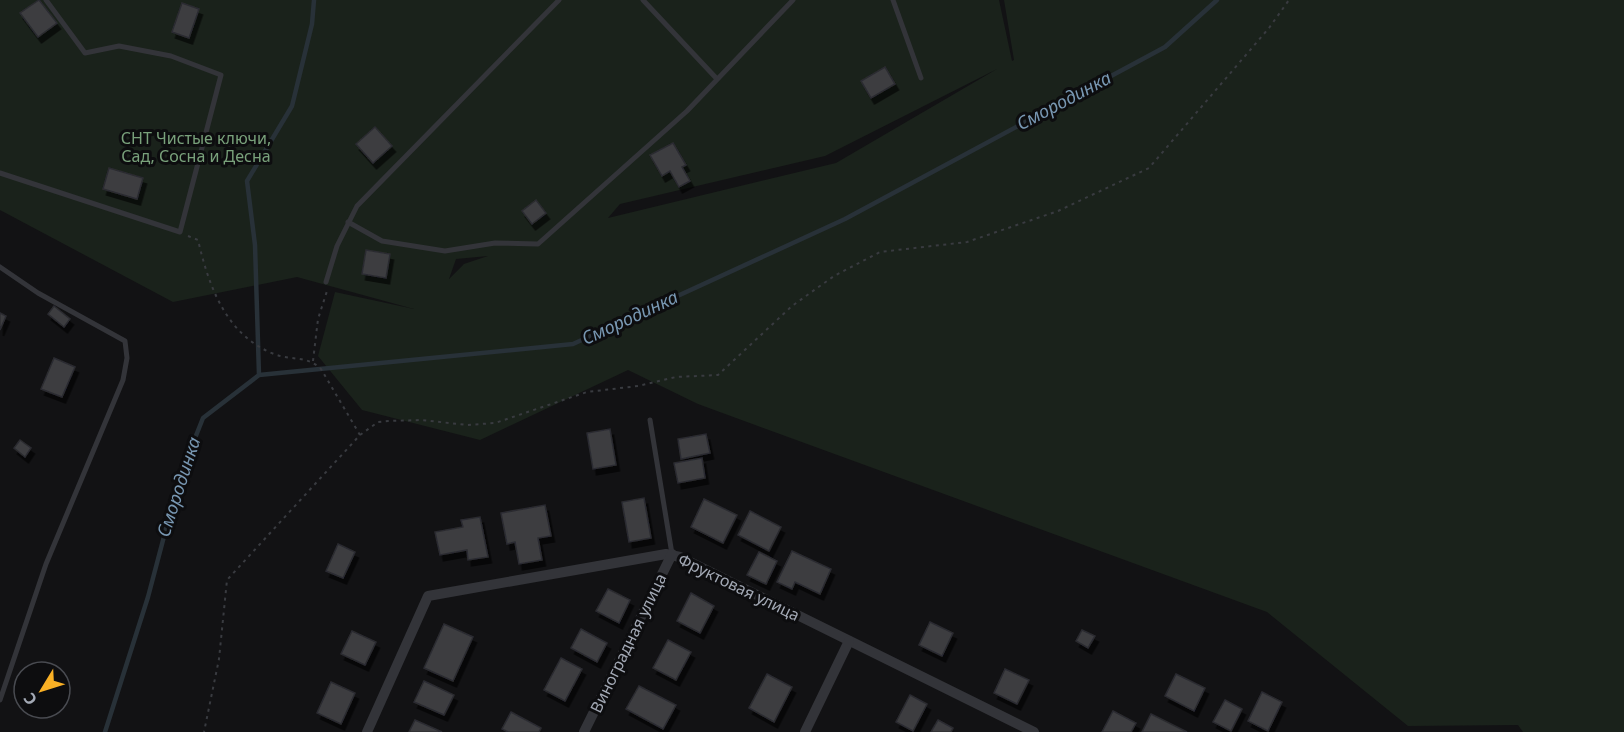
<svg xmlns="http://www.w3.org/2000/svg" width="1624" height="732" viewBox="0 0 1624 732" font-family="'Noto Sans',sans-serif">
  <defs>
    <filter id="shadow"><feDropShadow dx="3.5" dy="6" stdDeviation="0" flood-color="#0009"/></filter>
  </defs>
  <rect width="100%" height="100%" fill="#121214"/>
  <path fill="#1a221b" fill-rule="evenodd" d="M 0,0 L 999,0 L 1012,61 L 1014,60 L 1004,0 L 1624,0 L 1624,732 L 1523,732 L 1518,725 L 1408,726 L 1267,612 L 698,404 L 628,370 L 480,440 L 362,410 L 318,356 L 335,292 L 414,309 L 297,277 L 173,302 L 0,210 ZM 997,69 L 836,163 L 608,218 L 620,204 L 825,156 ZM 488,256 L 464,264 L 449,279 L 456,259 Z"/>
  <g fill="none" stroke-linecap="round" stroke-linejoin="round">
    <g stroke="#283138" stroke-width="4.5">
      <path d="M 259,375 L 255,245 L 247,181 L 292,106 L 312,24 L 314,0"/>
      <path d="M 105,732 L 148,597 L 180,476 L 203,418 L 259,375 L 573,344 L 845,219 L 1165,47 L 1217,0"/>
    </g>
  </g>
  <g fill="#3c3d41" stroke="#2c2c30" stroke-width="1.5" filter="url(#shadow)">
    <path d="M 39,0 L 57,23 L 38,37 L 20,13 Z"/>
    <path d="M 182,3 L 199,9 L 189,38 L 172,32 Z"/>
    <path d="M 885,67 L 895,84 L 871,98 L 861,81 Z"/>
    <path d="M 375,127 L 392,146 L 373,163 L 356,144 Z"/>
    <path d="M 673,143 L 686,165 L 682,167 L 690,181 L 679,187 L 670,171 L 662,176 L 650,155 Z"/>
    <path d="M 109,168 L 143,178 L 137,199 L 103,189 Z"/>
    <path d="M 536,200 L 546,213 L 532,224 L 522,211 Z"/>
    <path d="M 366,250 L 390,254 L 386,278 L 362,274 Z"/>
    <path d="M 54,306 L 70,319 L 64,327 L 48,314 Z"/>
    <path d="M 0,313 L 6,316 L 0,330 Z"/>
    <path d="M 54,358 L 75,367 L 62,397 L 41,389 Z"/>
    <path d="M 610,429 L 616,465 L 593,469 L 587,433 Z"/>
    <path d="M 706,434 L 710,453 L 681,459 L 678,439 Z"/>
    <path d="M 20,440 L 31,448 L 25,457 L 14,448 Z"/>
    <path d="M 702,458 L 705,478 L 678,483 L 674,463 Z"/>
    <path d="M 644,498 L 651,538 L 629,542 L 622,502 Z"/>
    <path d="M 704,499 L 737,515 L 723,543 L 691,527 Z"/>
    <path d="M 545,505 L 551,536 L 538,538 L 542,560 L 519,564 L 515,542 L 507,544 L 501,513 Z"/>
    <path d="M 750,511 L 781,527 L 769,551 L 738,535 Z"/>
    <path d="M 480,517 L 488,557 L 468,560 L 467,550 L 440,555 L 435,532 L 463,527 L 461,520 Z"/>
    <path d="M 338,544 L 355,552 L 343,578 L 326,571 Z"/>
    <path d="M 792,551 L 831,569 L 820,594 L 795,582 L 792,589 L 777,582 Z"/>
    <path d="M 759,552 L 777,561 L 766,584 L 747,575 Z"/>
    <path d="M 608,589 L 630,600 L 619,623 L 596,611 Z"/>
    <path d="M 691,593 L 714,606 L 700,633 L 677,621 Z"/>
    <path d="M 930,622 L 953,633 L 942,656 L 919,645 Z"/>
    <path d="M 444,624 L 473,637 L 453,681 L 424,668 Z"/>
    <path d="M 581,629 L 607,643 L 597,662 L 571,648 Z"/>
    <path d="M 1082,630 L 1095,636 L 1088,648 L 1076,641 Z"/>
    <path d="M 352,631 L 376,642 L 365,665 L 341,654 Z"/>
    <path d="M 668,640 L 691,652 L 676,680 L 653,668 Z"/>
    <path d="M 561,658 L 582,669 L 565,701 L 544,690 Z"/>
    <path d="M 1005,669 L 1029,680 L 1017,704 L 994,693 Z"/>
    <path d="M 767,674 L 792,687 L 774,722 L 749,708 Z"/>
    <path d="M 1176,674 L 1205,688 L 1194,711 L 1165,696 Z"/>
    <path d="M 424,681 L 454,695 L 444,715 L 414,702 Z"/>
    <path d="M 331,682 L 355,693 L 341,724 L 317,713 Z"/>
    <path d="M 639,686 L 676,705 L 663,729 L 626,709 Z"/>
    <path d="M 1262,692 L 1282,702 L 1268,731 L 1248,721 Z"/>
    <path d="M 910,695 L 927,704 L 913,731 L 896,722 Z"/>
    <path d="M 1225,700 L 1242,709 L 1231,731 L 1213,722 Z"/>
    <path d="M 1113,711 L 1136,723 L 1131,732 L 1102,732 Z"/>
    <path d="M 511,712 L 541,728 L 539,732 L 508,732 L 502,729 Z"/>
    <path d="M 1151,714 L 1187,732 L 1142,732 Z"/>
    <path d="M 415,720 L 442,732 L 409,732 Z"/>
    <path d="M 938,720 L 953,728 L 951,732 L 931,732 Z"/>
  </g>
  <g fill="none" stroke-linecap="round" stroke-linejoin="round">
    <g stroke="#393b40" stroke-width="2" stroke-dasharray="3 4.5" stroke-linecap="butt">
      <path d="M 188,236 L 198,240 C 209,287 226,335 274,354 C 291,361 307,355 321,369 L 360,435 L 227,580 L 219,659 L 204,732"/>
      <path d="M 313,361 L 318,319 L 327,291"/>
      <path d="M 360,435 L 378,422 L 388,421 L 422,420 L 467,425 L 495,423 L 587,392 L 638,386 L 676,377 L 718,375 L 792,306 L 834,276 L 880,252 L 967,242 L 1058,211 L 1149,168 L 1269,28 L 1289,0"/>
    </g>
    <g stroke="#333439" stroke-width="5">
      <path d="M 643,0 L 717,79"/>
      <path d="M 893,0 L 921,78"/>
      <path d="M 0,173 L 180,232 L 221,75 L 171,56 L 119,46 L 85,53 L 46,0"/>
      <path d="M 348,222 L 382,241 L 445,251 L 495,243 L 538,244 L 687,111 L 793,0"/>
      <path d="M 0,267 L 38,293 L 125,341 L 127,358 L 123,380 L 46,564 L 0,700"/>
      <path d="M 326,282 L 337,246 L 357,206 L 559,0"/>
      <path d="M 650,420 L 672,554"/>
    </g>
    <g stroke="#333439" stroke-width="10">
      <path d="M 367,732 L 428,596 L 666,554 L 680,557 L 1034,732"/>
      <path d="M 584,732 L 672,554"/>
      <path d="M 805,732 L 849,641"/>
    </g>
  </g>
  <g text-anchor="middle" stroke-width="6" stroke-linejoin="round" paint-order="stroke">
    <g font-size="16" fill="#79a17b" stroke="#0d0d0f">
      <text x="196" y="144">СНТ Чистые ключи,<tspan x="196" dy="18">Сад, Сосна и Десна</tspan></text>
    </g>
    <g font-size="16" fill="#a3a9b5" stroke="#0d0d0f">
      <text transform="translate(739 587) rotate(26)" y="6">Фруктовая улица</text>
      <text transform="translate(628 643) rotate(-64)" y="6">Виноградная улица</text>
    </g>
    <g font-size="18" font-style="italic" fill="#7897b2" stroke="#0d0d0f">
      <text transform="translate(1064 101) rotate(-28)" y="6">Смородинка</text>
      <text transform="translate(630 318) rotate(-25)" y="6">Смородинка</text>
      <text transform="translate(179 487) rotate(-72)" y="6">Смородинка</text>
    </g>
  </g>
  <g transform="translate(42 690) rotate(232)"><circle r="28" fill="#0d0d0f" stroke="#494b51" stroke-width="1.5"/>
  <path d="M0-4.5L10 22L0 15L-10 22Z" fill="#f9b025"/>
  <text y="-9" font-size="16" font-weight="bold" text-anchor="middle" fill="#a3a9b5">С</text>
  </g>
</svg>
